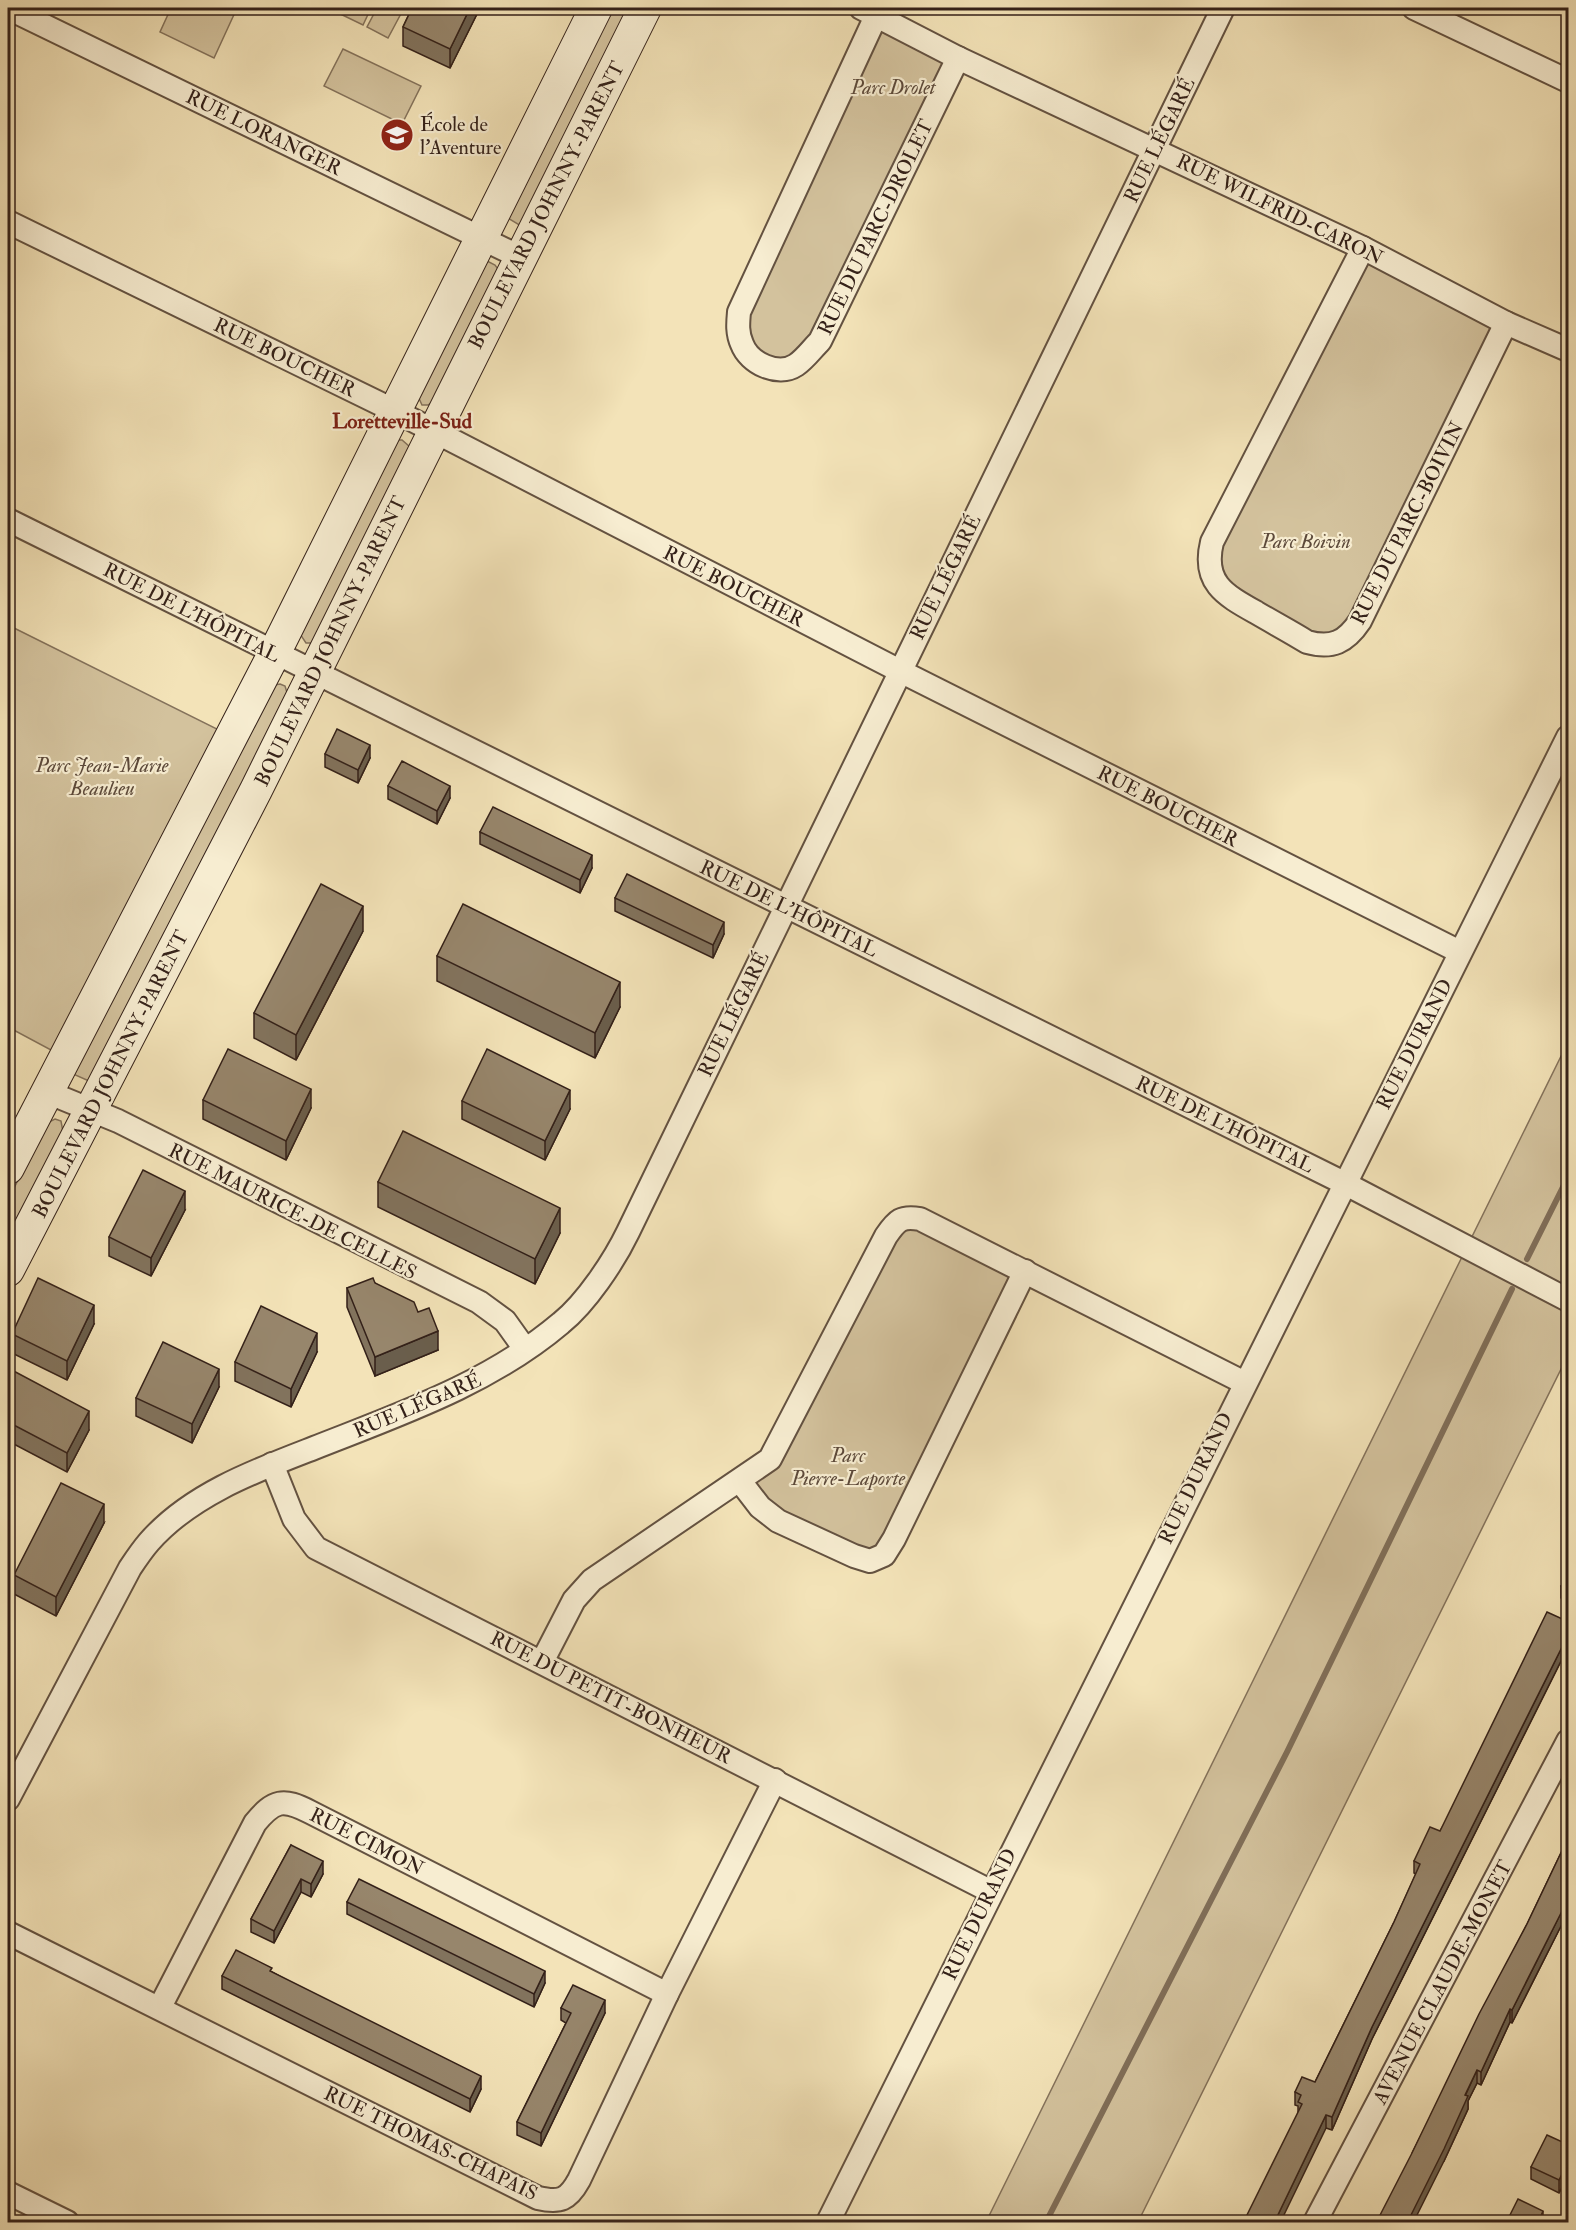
<svg xmlns="http://www.w3.org/2000/svg" width="1576" height="2230" viewBox="0 0 1576 2230" font-family="'IM FELL Double Pica',serif">
  <rect width="100%" height="100%" fill="#f3e3b8"/>
  <filter id="stains"><feTurbulence type="fractalNoise" baseFrequency=".00333" numOctaves="4"/><feColorMatrix values="0 0 0 0 .2 0 0 0 0 .09 0 0 0 0 .02 0 0 0 .5 -.17"/></filter>
  <radialGradient id="worn" r=".72"><stop offset=".6" stop-color="#630" stop-opacity="0"/><stop offset="1" stop-color="#630" stop-opacity=".3"/></radialGradient>
  <g fill="#d3c29d" stroke="#84725b" stroke-width="1.5">
    <path d="M 171,8 L 237,8 L 214,58 L 160,32 Z"/>
    <path d="M 328,8 L 371,8 L 363,25 Z"/>
    <path d="M 377,8 L 404,8 L 388,38 L 367,27 Z"/>
    <path d="M 610,8 L 630,8 L 521,226 L 506,217 Z"/>
    <path d="M 876,16 L 958,58 L 795,366 L 752,357 L 739,312 Z"/>
    <path d="M 343,49 L 421,86 L 402,124 L 324,86 Z"/>
    <path d="M 1363,248 L 1506,323 L 1360,621 L 1335,643 L 1227,597 L 1212,542 Z"/>
    <path d="M 487,261 L 495,265 L 498,269 L 432,403 L 428,405 L 422,405 L 417,394 Z"/>
    <path d="M 398,440 L 402,440 L 410,447 L 312,643 L 306,643 L 300,634 Z"/>
    <path d="M 8,625 L 231,736 L 64,1057 L 8,1027 Z"/>
    <path d="M 280,684 L 285,686 L 288,696 L 89,1081 L 73,1074 L 275,685 Z"/>
    <path d="M 1568,1042 L 1568,1355 L 1138,2222 L 986,2222 Z"/>
    <path d="M 55,1119 L 61,1121 L 63,1132 L 8,1238 L 8,1200 L 47,1123 Z"/>
    <path d="M 906,1217 L 1025,1271 L 884,1555 L 778,1521 L 740,1481 L 770,1459 Z"/>
  </g>
  <g fill="none" stroke-linecap="round" stroke-linejoin="round">
    <g stroke="#806e58" stroke-width="6">
      <path d="M 1527,1259 L 1568,1177"/>
      <path d="M 1046,2222 L 1287,1752 L 1512,1289"/>
    </g>
    <g stroke="#645241" stroke-width="26">
      <g id="street">
        <path d="M 8,8 L 520,257"/>
        <path d="M 861,8 L 958,58 L 1363,248 L 1506,323 L 1568,350"/>
        <path d="M 1414,8 L 1568,81"/>
        <path d="M 876,16 L 739,312 C 738,323 737,333 742,344 C 749,363 778,377 796,365 C 805,359 812,349 820,341 L 958,58"/>
        <path d="M 8,222 L 395,411 L 900,671 L 1460,952"/>
        <path d="M 1363,248 L 1212,542 C 1202,583 1225,595 1257,613 C 1274,623 1291,632 1307,642 C 1332,649 1346,642 1360,621 L 1506,323"/>
        <path d="M 8,520 L 1344,1183 L 1568,1300"/>
        <path d="M 47,1092 L 118,1121 L 479,1302 L 505,1321 L 525,1349"/>
        <path d="M 272,1464 L 294,1519 L 316,1548 L 990,1891"/>
        <path d="M 740,1481 L 760,1507 L 778,1521 L 854,1556 L 870,1561 L 884,1555 L 894,1539 L 1025,1271"/>
        <path d="M 542,1662 L 574,1600 L 592,1580 L 770,1459 L 886,1236 C 897,1220 901,1216 920,1219 L 1243,1382"/>
        <path d="M 8,1799 L 130,1568 C 136,1559 142,1550 149,1542 C 191,1494 257,1470 314,1448 C 400,1414 489,1384 561,1323 C 586,1303 614,1261 628,1232 L 1223,8"/>
        <path d="M 8,1933 L 538,2198 C 560,2203 568,2200 579,2180 L 667,1994 L 775,1780"/>
        <path d="M 160,2007 L 255,1823 C 274,1800 283,1798 310,1812 L 667,1994"/>
        <path d="M 8,2193 L 67,2222"/>
        <path d="M 828,2222 C 1071,1725 1320,1231 1568,737"/>
        <path d="M 1315,2222 L 1568,1741"/>
      </g>
    </g>
    <g stroke="#342119" stroke-width="34">
      <g id="secondary">
        <path d="M 8,1168 L 274,654 L 596,8"/>
        <path d="M 8,1270 L 256,790 L 645,8"/>
      </g>
    </g>
    <use href="#street" stroke="#f7edd1" stroke-width="22"/>
    <use href="#secondary" stroke="#f7edd1" stroke-width="32"/>
  </g>
  <g fill="#82735d" stroke="#342119" stroke-width="1.5">
    <path d="M 412,8 L 480,8 L 450,68 L 403,46 L 403,27 Z"/>
    <path d="M 325,754 L 370,758 L 358,783 L 325,767 Z"/>
    <path d="M 388,786 L 450,798 L 437,824 L 388,799 Z"/>
    <path d="M 480,832 L 592,868 L 580,893 L 480,844 Z"/>
    <path d="M 615,898 L 724,934 L 713,958 L 615,911 Z"/>
    <path d="M 363,931 L 296,1060 L 254,1038 L 254,1013 Z"/>
    <path d="M 437,956 L 620,1007 L 595,1058 L 437,981 Z"/>
    <path d="M 203,1100 L 311,1108 L 286,1160 L 203,1119 Z"/>
    <path d="M 462,1101 L 570,1109 L 545,1160 L 462,1119 Z"/>
    <path d="M 378,1182 L 560,1233 L 535,1284 L 378,1207 Z"/>
    <path d="M 185,1210 L 151,1276 L 109,1256 L 109,1237 Z"/>
    <path d="M 375,1283 L 418,1312 L 438,1350 L 375,1376 L 347,1307 L 347,1288 Z"/>
    <path d="M 94,1324 L 67,1380 L 12,1353 L 12,1334 Z"/>
    <path d="M 317,1352 L 291,1407 L 235,1381 L 235,1362 Z"/>
    <path d="M 8,1368 L 89,1430 L 67,1472 L 8,1441 Z"/>
    <path d="M 219,1387 L 192,1443 L 136,1416 L 136,1398 Z"/>
    <path d="M 104,1523 L 56,1616 L 14,1594 L 14,1575 Z"/>
    <path d="M 1569,1578 L 1569,1605 L 1561,1598 L 1561,1586 Z"/>
    <path d="M 1569,1622 L 1569,1645 L 1372,2039 L 1332,2130 L 1326,2128 L 1298,2113 L 1298,2106 L 1295,2105 L 1295,2092 L 1315,2082 L 1394,1922 L 1416,1874 L 1414,1873 L 1414,1861 L 1440,1831 Z"/>
    <path d="M 1569,1836 L 1569,1910 L 1558,1932 L 1512,2023 L 1510,2022 L 1481,2085 L 1477,2083 L 1468,2101 L 1468,2109 L 1444,2161 L 1412,2153 L 1527,1924 Z"/>
    <path d="M 291,1845 L 323,1874 L 311,1897 L 301,1892 L 274,1943 L 251,1932 L 251,1919 Z"/>
    <path d="M 347,1902 L 545,1983 L 534,2007 L 347,1914 Z"/>
    <path d="M 272,1972 L 481,2089 L 470,2112 L 222,1989 L 222,1976 Z"/>
    <path d="M 561,2008 L 605,2013 L 541,2146 L 517,2135 L 517,2122 L 566,2023 L 561,2020 Z"/>
    <path d="M 1569,2098 L 1569,2124 L 1563,2121 L 1563,2109 Z"/>
    <path d="M 1569,2145 L 1569,2173 L 1559,2193 L 1531,2179 L 1531,2167 Z"/>
  </g>
  <g fill="#6a5e4c" stroke="#342119" stroke-width="1.5">
    <path d="M 470,8 L 480,8 L 450,68 L 450,49 Z"/>
    <path d="M 370,745 L 370,758 L 358,783 L 358,770 Z"/>
    <path d="M 450,786 L 450,798 L 437,824 L 437,811 Z"/>
    <path d="M 592,855 L 592,868 L 580,893 L 580,880 Z"/>
    <path d="M 363,906 L 363,931 L 296,1060 L 296,1035 Z"/>
    <path d="M 724,922 L 724,934 L 713,958 L 713,945 Z"/>
    <path d="M 620,982 L 620,1007 L 595,1058 L 595,1033 Z"/>
    <path d="M 311,1089 L 311,1108 L 286,1160 L 286,1141 Z"/>
    <path d="M 570,1090 L 570,1109 L 545,1160 L 545,1141 Z"/>
    <path d="M 185,1191 L 185,1210 L 151,1276 L 151,1258 Z"/>
    <path d="M 560,1208 L 560,1233 L 535,1284 L 535,1259 Z"/>
    <path d="M 94,1305 L 94,1324 L 67,1380 L 67,1361 Z"/>
    <path d="M 438,1331 L 438,1350 L 375,1376 L 375,1357 Z"/>
    <path d="M 317,1333 L 317,1352 L 291,1407 L 291,1389 Z"/>
    <path d="M 219,1369 L 219,1387 L 192,1443 L 192,1424 Z"/>
    <path d="M 89,1411 L 89,1430 L 67,1472 L 67,1453 Z"/>
    <path d="M 104,1504 L 104,1523 L 56,1616 L 56,1597 Z"/>
    <path d="M 1569,1633 L 1569,1645 L 1372,2039 L 1332,2130 L 1332,2117 L 1372,2027 Z"/>
    <path d="M 323,1861 L 323,1874 L 311,1897 L 311,1884 Z"/>
    <path d="M 301,1879 L 301,1892 L 274,1943 L 274,1931 Z"/>
    <path d="M 1569,1897 L 1569,1910 L 1558,1932 L 1512,2023 L 1512,2010 Z"/>
    <path d="M 545,1971 L 545,1983 L 534,2007 L 534,1994 Z"/>
    <path d="M 605,2000 L 605,2013 L 541,2146 L 541,2133 Z"/>
    <path d="M 1510,2009 L 1510,2022 L 1481,2085 L 1481,2072 Z"/>
    <path d="M 1477,2070 L 1477,2083 L 1468,2101 L 1468,2109 L 1444,2161 L 1413,2223 L 1407,2223 Z"/>
    <path d="M 481,2076 L 481,2089 L 470,2112 L 470,2099 Z"/>
    <path d="M 1326,2115 L 1326,2128 L 1280,2223 L 1274,2223 Z"/>
    <path d="M 1569,2160 L 1569,2173 L 1559,2193 L 1559,2180 Z"/>
    <path d="M 1543,2211 L 1543,2223 L 1538,2223 Z"/>
  </g>
  <g fill="#97866c" stroke="#342119" stroke-width="1.5">
    <path d="M 412,8 L 470,8 L 450,49 L 403,27 Z"/>
    <path d="M 337,729 L 370,745 L 358,770 L 325,754 Z"/>
    <path d="M 402,761 L 450,786 L 437,811 L 388,786 Z"/>
    <path d="M 493,807 L 592,855 L 580,880 L 480,832 Z"/>
    <path d="M 627,874 L 724,922 L 713,945 L 615,898 Z"/>
    <path d="M 321,884 L 363,906 L 296,1035 L 254,1013 Z"/>
    <path d="M 463,904 L 620,982 L 595,1033 L 437,956 Z"/>
    <path d="M 228,1049 L 311,1089 L 286,1141 L 203,1100 Z"/>
    <path d="M 487,1049 L 570,1090 L 545,1141 L 462,1101 Z"/>
    <path d="M 403,1131 L 560,1208 L 535,1259 L 378,1182 Z"/>
    <path d="M 143,1170 L 185,1191 L 151,1258 L 109,1237 Z"/>
    <path d="M 38,1278 L 94,1305 L 67,1361 L 12,1334 Z"/>
    <path d="M 373,1278 L 375,1283 L 414,1302 L 418,1312 L 429,1308 L 438,1331 L 375,1357 L 347,1288 Z"/>
    <path d="M 261,1306 L 317,1333 L 291,1389 L 235,1362 Z"/>
    <path d="M 163,1342 L 219,1369 L 192,1424 L 136,1398 Z"/>
    <path d="M 8,1368 L 89,1411 L 67,1453 L 8,1422 Z"/>
    <path d="M 61,1483 L 104,1504 L 56,1597 L 14,1575 Z"/>
    <path d="M 1569,1578 L 1569,1593 L 1561,1586 Z"/>
    <path d="M 1547,1612 L 1569,1622 L 1569,1633 L 1372,2027 L 1332,2117 L 1326,2115 L 1274,2223 L 1243,2223 L 1302,2104 L 1298,2102 L 1301,2095 L 1295,2092 L 1302,2077 L 1315,2082 L 1394,1922 L 1420,1864 L 1414,1861 L 1430,1827 L 1440,1831 Z"/>
    <path d="M 1569,1836 L 1569,1897 L 1558,1919 L 1512,2010 L 1510,2009 L 1481,2072 L 1477,2070 L 1465,2095 L 1468,2096 L 1444,2149 L 1407,2223 L 1376,2223 L 1412,2153 L 1479,2014 L 1527,1924 Z"/>
    <path d="M 291,1845 L 323,1861 L 311,1884 L 301,1879 L 274,1931 L 251,1919 Z"/>
    <path d="M 359,1879 L 545,1971 L 534,1994 L 347,1902 Z"/>
    <path d="M 236,1950 L 272,1968 L 270,1971 L 481,2076 L 470,2099 L 222,1976 Z"/>
    <path d="M 573,1985 L 605,2000 L 541,2133 L 517,2122 L 571,2013 L 561,2008 Z"/>
    <path d="M 1569,2098 L 1569,2111 L 1563,2109 Z"/>
    <path d="M 1547,2135 L 1569,2145 L 1569,2160 L 1559,2180 L 1531,2167 Z"/>
    <path d="M 1518,2199 L 1543,2211 L 1538,2223 L 1506,2223 Z"/>
  </g>
  <defs>
    <g id="school-disc" transform="scale(1.725)"><circle r="9.5" fill="#8f2418" stroke="#f7edd1"/><path d="M0-5L7-2L0 1L-7-2ZM-4 1L0 2.5L4 1V4Q0 6-4 4Z" fill="#fff"/></g>
  </defs>
  <g fill-rule="evenodd">
    <use href="#school-disc" x="397" y="135"/>
  </g>
  <g text-anchor="middle" stroke-width="4.5" stroke-linejoin="round" paint-order="stroke">
    <g font-size="20" font-style="italic" fill="#5c493a" stroke="#f7edd1">
      <text x="893" y="94">Parc Drolet</text>
      <text x="1306" y="548">Parc Boivin</text>
      <text x="102" y="772">Parc Jean-Marie<tspan x="102" dy="23">Beaulieu</tspan></text>
      <text x="848" y="1462">Parc<tspan x="848" dy="23">Pierre-Laporte</tspan></text>
    </g>
    <g font-size="20" fill="#342119" stroke="#f7edd1" text-anchor="start">
      <text x="420" y="131">École de<tspan x="420" dy="23">l'Aventure</tspan></text>
    </g>
    <g font-size="20" fill="#342119" stroke="#f7edd1">
      <text transform="translate(264 132) rotate(26)" y="7">RUE LORANGER</text>
      <text transform="translate(1159 140) rotate(-64)" y="7">RUE LÉGARÉ</text>
      <text transform="translate(546 205) rotate(-63)" y="7">BOULEVARD JOHNNY-PARENT</text>
      <text transform="translate(1280 209) rotate(26)" y="7">RUE WILFRID-CARON</text>
      <text transform="translate(875 227) rotate(-64)" y="7">RUE DU PARC-DROLET</text>
      <text transform="translate(285 357) rotate(26)" y="7">RUE BOUCHER</text>
      <text transform="translate(1407 523) rotate(-63)" y="7">RUE DU PARC-BOIVIN</text>
      <text transform="translate(945 577) rotate(-64)" y="7">RUE LÉGARÉ</text>
      <text transform="translate(734 586) rotate(27)" y="7">RUE BOUCHER</text>
      <text transform="translate(192 612) rotate(27)" y="7">RUE DE L'HÔPITAL</text>
      <text transform="translate(330 641) rotate(-64)" y="7">BOULEVARD JOHNNY-PARENT</text>
      <text transform="translate(1168 806) rotate(27)" y="7">RUE BOUCHER</text>
      <text transform="translate(789 908) rotate(26)" y="7">RUE DE L'HÔPITAL</text>
      <text transform="translate(733 1014) rotate(-64)" y="7">RUE LÉGARÉ</text>
      <text transform="translate(1414 1044) rotate(-63)" y="7">RUE DURAND</text>
      <text transform="translate(110 1074) rotate(-63)" y="7">BOULEVARD JOHNNY-PARENT</text>
      <text transform="translate(1225 1124) rotate(26)" y="7">RUE DE L'HÔPITAL</text>
      <text transform="translate(293 1211) rotate(27)" y="7">RUE MAURICE-DE CELLES</text>
      <text transform="translate(417 1405) rotate(-23)" y="7">RUE LÉGARÉ</text>
      <text transform="translate(1195 1478) rotate(-64)" y="7">RUE DURAND</text>
      <text transform="translate(611 1697) rotate(27)" y="7">RUE DU PETIT-BONHEUR</text>
      <text transform="translate(367 1841) rotate(27)" y="7">RUE CIMON</text>
      <text transform="translate(979 1914) rotate(-64)" y="7">RUE DURAND</text>
      <text transform="translate(1442 1982) rotate(-62)" y="7">AVENUE CLAUDE-MONET</text>
      <text transform="translate(431 2143) rotate(26)" y="7">RUE THOMAS-CHAPAIS</text>
    </g>
    <g font-size="21" font-weight="bold" fill="#7a1f14" stroke="#f7edd1">
      <text x="402" y="428">Loretteville-Sud</text>
    </g>
  </g>
  <rect width="1576" height="2230" fill="none" stroke="#f3e3b8" stroke-width="30"/>
  <rect x="9" y="9" width="1558" height="2212" fill="none" stroke="#342119" stroke-width="3"/>
  <rect x="15" y="15" width="1546" height="2200" fill="none" stroke="#342119" stroke-width="1.5"/>
  <rect width="100%" height="100%" filter="url(#stains)"/>
  <rect width="100%" height="100%" fill="url(#worn)"/>
</svg>
